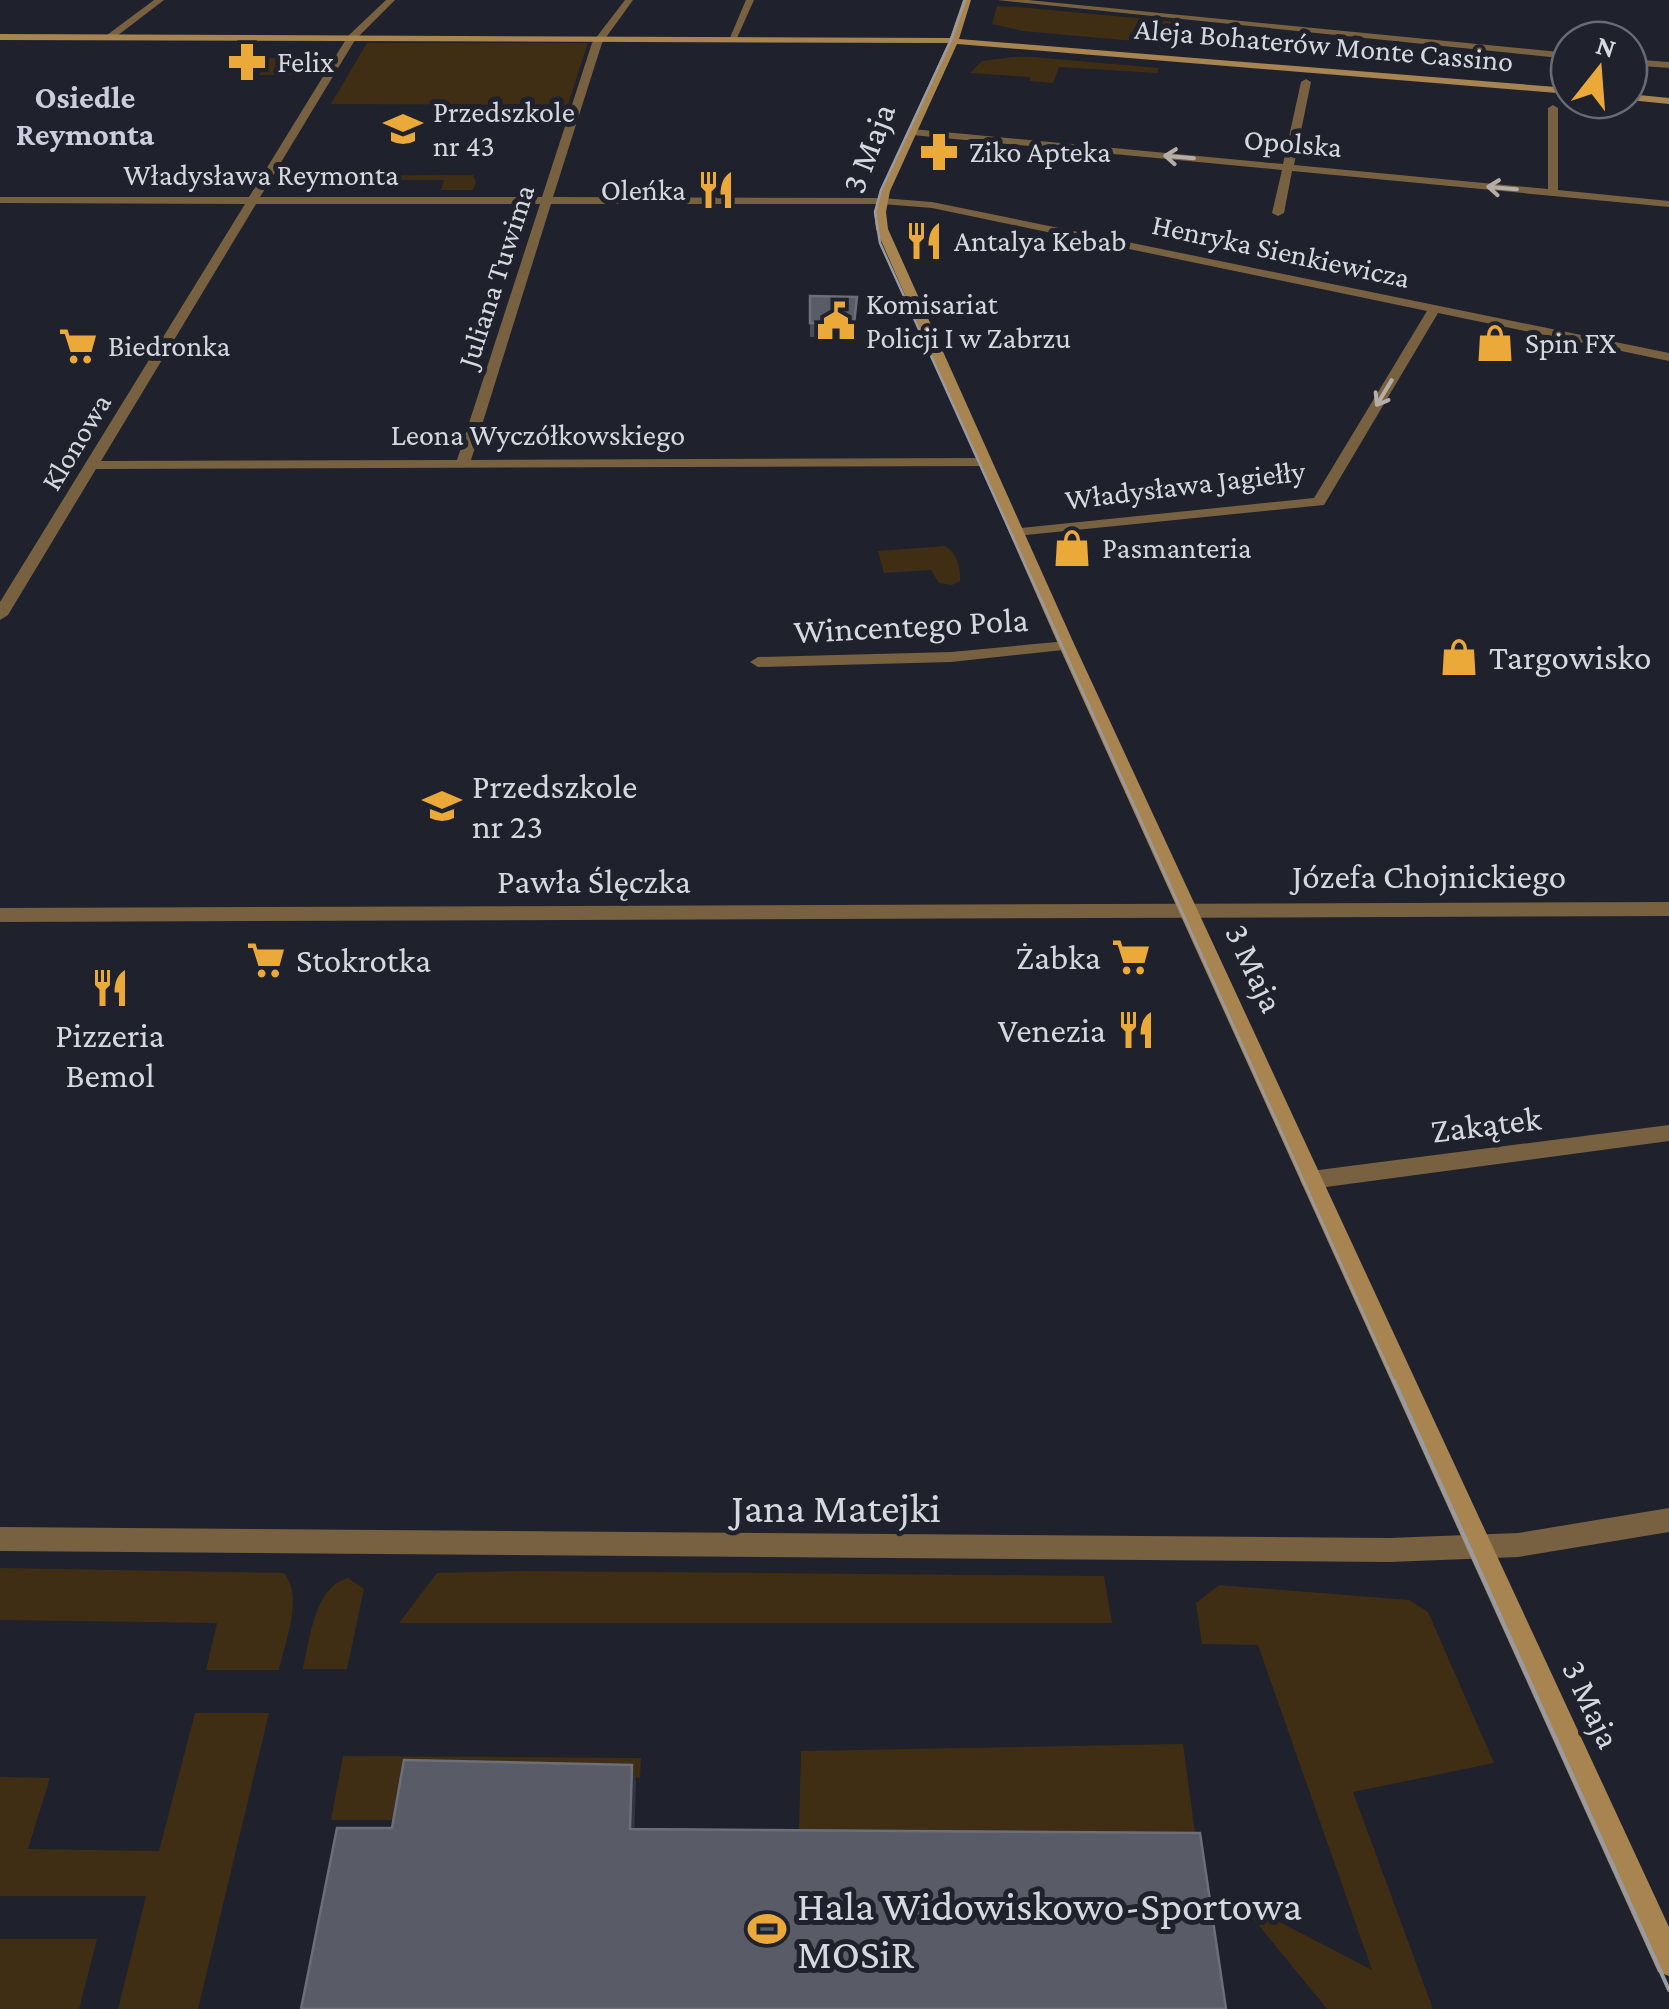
<svg xmlns="http://www.w3.org/2000/svg" width="1669" height="2009" viewBox="0 0 1669 2009" font-family="'Crimson Pro',serif">
  <rect width="100%" height="100%" fill="#1f212c"/>
  <g fill="#3f2e14">
    <path d="M 997,6 L 1019,7 L 1178,22 L 1167,44 L 1023,31 L 992,24 Z"/>
    <path d="M 367,43 L 588,43 L 568,105 L 331,104 Z"/>
    <path d="M 1014,57 L 1033,57 L 1159,68 L 1157,73 L 1059,67 L 1053,83 L 1030,81 L 1030,77 L 970,73 L 982,61 Z"/>
    <path d="M 270,58 L 322,58 L 311,75 L 259,75 Z"/>
    <path d="M 473,175 L 476,182 L 473,190 L 441,190 L 444,180 L 295,180 L 289,176 Z"/>
    <path d="M 945,546 C 957,553 961,568 960,581 L 952,585 L 939,583 L 931,570 L 884,573 L 878,551 Z"/>
    <path d="M 0,1568 L 284,1573 C 304,1598 285,1641 279,1670 L 206,1670 L 217,1623 L 0,1620 Z"/>
    <path d="M 522,1571 L 1104,1576 L 1112,1623 L 399,1623 L 437,1573 Z"/>
    <path d="M 348,1578 L 364,1589 L 347,1669 L 303,1669 C 310,1640 314,1587 348,1578 Z"/>
    <path d="M 1219,1585 L 1409,1600 L 1428,1612 L 1494,1763 L 1353,1792 L 1433,2009 L 1327,2009 L 1239,1901 L 1372,1970 L 1258,1645 L 1202,1644 L 1196,1603 Z"/>
    <path d="M 195,1713 L 269,1713 L 198,2009 L 118,2009 L 146,1896 L 0,1896 L 0,1777 L 50,1778 L 28,1849 L 159,1851 Z"/>
    <path d="M 1183,1744 L 1195,1833 L 799,1831 L 801,1751 Z"/>
    <path d="M 343,1756 L 641,1758 L 640,1778 L 410,1774 L 402,1820 L 331,1820 Z"/>
    <path d="M 0,1939 L 97,1939 L 79,2009 L 0,2009 Z"/>
  </g>
  <g fill="none" stroke-linecap="round" stroke-linejoin="round">
    <g fill="#776141" fill-rule="evenodd">
      <path d="M 154,0 L 164,0 L 113,39 L 107,39 L 107,35 Z"/>
      <path d="M 386,0 L 395,0 L 355,40 L 260,197 L 542,197 L 592,43 L 625,0 L 633,0 L 602,43 L 553,197 L 882,198 L 932,202 L 1669,353 L 1669,361 L 1438,313 L 1324,505 L 1016,536 L 1009,532 L 1011,529 L 1314,498 L 1427,311 L 932,208 L 882,204 L 551,204 L 471,460 L 984,458 L 991,462 L 984,466 L 96,469 L 8,615 L 0,620 L 0,602 L 245,204 L 0,203 L 0,197 L 249,197 L 348,36 ZM 256,204 L 540,204 L 457,460 L 101,461 Z"/>
      <path d="M 746,0 L 754,0 L 737,38 L 729,40 Z"/>
      <path d="M 997,0 L 1028,0 L 1569,53 L 1569,59 Z"/>
      <path d="M 1629,59 L 1669,62 L 1669,68 L 1629,65 Z"/>
      <path d="M 1306,79 L 1311,82 L 1294,165 L 1548,189 L 1548,108 L 1553,105 L 1558,108 L 1558,190 L 1669,201 L 1669,207 L 1292,171 L 1284,213 L 1278,216 L 1272,213 L 1282,170 L 912,135 L 907,132 L 912,129 L 1283,164 L 1301,82 Z"/>
      <path d="M 1067,641 L 1073,643 L 1073,649 L 951,662 L 758,667 L 750,662 L 758,657 L 951,652 Z"/>
      <path d="M 1669,902 L 1669,916 L 0,922 L 0,908 Z"/>
      <path d="M 1669,1125 L 1669,1141 L 1311,1189 L 1303,1186 L 1300,1180 L 1303,1174 L 1311,1171 Z"/>
      <path d="M 1669,1508 L 1669,1532 L 1518,1557 L 1389,1562 L 0,1551 L 0,1527 L 1389,1538 L 1518,1533 Z"/>
    </g>
    <g fill="#a88450" fill-rule="evenodd">
      <path d="M 963,0 L 971,0 L 959,39 L 1569,88 L 1569,94 L 957,44 L 890,191 L 886,212 L 888,229 L 1075,646 L 1669,1927 L 1669,1976 L 1658,1972 L 1059,646 L 876,229 L 874,212 L 880,191 L 948,43 L 0,40 L 0,34 L 950,38 Z"/>
      <path d="M 1629,94 L 1669,98 L 1669,104 L 1629,100 Z"/>
    </g>
    <path stroke="#999ba3" stroke-width="2.5" d="M 965,0 L 951,40 L 881,190 L 875,212 L 880,243 L 1395,1384"/>
    <path stroke="#999ba3" stroke-width="4" d="M 1394,1381 L 1669,1990"/>
  </g>
  <path fill="#4a4c57" d="M 810,296 L 857,297 L 853,337 L 810,337 Z"/>
  <path fill="#323540" d="M 632,1765 L 636,1782 L 634,1845 L 630,1829 Z"/>
  <g fill="#595c66" stroke="#6c6f79" stroke-width="2.5">
    <path d="M 810,296 L 857,297 L 854,324 L 810,323 Z"/>
    <path d="M 404,1760 L 632,1765 L 630,1829 L 1200,1833 L 1226,2009 L 301,2009 L 337,1828 L 392,1828 Z"/>
  </g>
  <defs><path id="oneway-shaft" d="M-6 0H5M1.5-3L5.5 0L1.5 3" fill="none" stroke-width="1.6" stroke-linecap="round" stroke-linejoin="round" transform="scale(2.5)"/></defs>
  <g stroke="#b5aea8">
    <use href="#oneway-shaft" transform="translate(1179 157) rotate(-175)"/>
    <use href="#oneway-shaft" transform="translate(1502 188) rotate(-175)"/>
    <use href="#oneway-shaft" transform="translate(1384 393) rotate(121)"/>
  </g>
  <defs>
    <g id="pharmacy-bare" transform="scale(3)"><path d="M-2-6h4v4h4v4h-4v4h-4v-4h-4v-4h4Z" fill="#eba93a" stroke="#1f212c" stroke-width="2.5" paint-order="stroke"/></g>
    <g id="school-bare" transform="scale(3)"><path d="M0-5L7-2L0 1L-7-2ZM-4 1L0 2.5L4 1V4Q0 6-4 4Z" fill="#eba93a" stroke="#1f212c" stroke-width="2.5" paint-order="stroke"/></g>
    <g id="restaurant-bare" transform="scale(3)"><path d="M-5-6h1v4h1v-4h1v4h1v-4h1v5L-1.5 .5V6h-2V.5L-5-1ZM5-6V6H3V1.5H1.5Q1.5-4 5-6Z" fill="#eba93a" stroke="#1f212c" stroke-width="2.5" paint-order="stroke"/></g>
    <g id="civic-bare" transform="scale(3)"><path d="M-.6-6.5H3V-4.5H.6V-3L4-1V1h2V6H-6V1h2V-1L-.6-3ZM-1.2 2.5V6h2.4V2.5Z" fill="#eba93a" stroke="#1f212c" stroke-width="2.5" paint-order="stroke"/></g>
    <g id="shop-bare" transform="scale(3)"><path d="M-5-2.5h2.3a2.7 3.5 0 0 1 5.4 0H5L5.5 6h-11ZM-1.5-2.5h3a1.5 2.3 0 0 0-3 0Z" fill="#eba93a" stroke="#1f212c" stroke-width="2.5" paint-order="stroke"/></g>
    <g id="supermarket-bare" transform="scale(3)"><path d="M-6-5.5h2.5l.6 2H6L4.5 2H-2.5L-4.4-4H-6ZM-1.5 3.2a1.3 1.3 0 1 0 .1 0ZM3 3.2a1.3 1.3 0 1 0 .1 0Z" fill="#eba93a" stroke="#1f212c" stroke-width="2.5" paint-order="stroke"/></g>
    <g id="stadium-bare" transform="scale(3)"><path d="M0-5a6.5 5 0 1 0 0 10a6.5 5 0 1 0 0-10ZM-3.5-1.8h7v3.6h-7Z" fill="#eba93a" stroke="#1f212c" stroke-width="2.5" paint-order="stroke"/></g>
  </defs>
  <g fill-rule="evenodd">
    <use href="#pharmacy-bare" x="247" y="62"/>
    <use href="#school-bare" x="403" y="129"/>
    <use href="#pharmacy-bare" x="939" y="152"/>
    <use href="#restaurant-bare" x="716" y="190"/>
    <use href="#restaurant-bare" x="924" y="241"/>
    <use href="#civic-bare" x="836" y="321"/>
    <use href="#shop-bare" x="1495" y="343"/>
    <use href="#supermarket-bare" x="78" y="346"/>
    <use href="#shop-bare" x="1072" y="548"/>
    <use href="#shop-bare" x="1459" y="657"/>
    <use href="#school-bare" x="442" y="806"/>
    <use href="#supermarket-bare" x="1131" y="957"/>
    <use href="#supermarket-bare" x="266" y="960"/>
    <use href="#restaurant-bare" x="110" y="988"/>
    <use href="#restaurant-bare" x="1136" y="1030"/>
    <use href="#stadium-bare" x="767" y="1929"/>
  </g>
  <g text-anchor="middle" stroke-width="10" stroke-linejoin="round" paint-order="stroke">
    <g font-size="30" fill="#d6d8df" stroke="#1f212c">
      <text transform="translate(1324 45) rotate(5)" y="10">Aleja Bohaterów Monte Cassino</text>
      <text transform="translate(1293 143) rotate(5)" y="10">Opolska</text>
      <text x="261" y="185">Władysława Reymonta</text>
      <text transform="translate(1281 251) rotate(12)" y="10">Henryka Sienkiewicza</text>
      <text transform="translate(496 276) rotate(-72)" y="10">Juliana Tuwima</text>
      <text x="538" y="445">Leona Wyczółkowskiego</text>
      <text transform="translate(76 442) rotate(-59)" y="10">Klonowa</text>
      <text transform="translate(1185 485) rotate(-7)" y="10">Władysława Jagiełły</text>
    </g>
    <g font-size="30" fill="#d6d8df" stroke="#1f212c" text-anchor="start">
      <text x="277" y="72">Felix</text>
      <text x="433" y="122">Przedszkole<tspan x="433" dy="34">nr 43</tspan></text>
      <text x="969" y="162">Ziko Apteka</text>
      <text x="686" y="200" text-anchor="end">Oleńka</text>
      <text x="954" y="251">Antalya Kebab</text>
      <text x="866" y="314">Komisariat<tspan x="866" dy="34">Policji I w Zabrzu</tspan></text>
      <text x="1525" y="353">Spin FX</text>
      <text x="108" y="356">Biedronka</text>
      <text x="1102" y="558">Pasmanteria</text>
    </g>
    <g font-size="32" font-weight="bold" fill="#cacddb" stroke="#1f212c">
      <text x="85" y="108">Osiedle<tspan x="85" dy="37">Reymonta</tspan></text>
    </g>
    <g font-size="35" fill="#d6d8df" stroke="#1f212c">
      <text transform="translate(868 148) rotate(-69)" y="12">3 Maja</text>
      <text transform="translate(911 625) rotate(-3)" y="12">Wincentego Pola</text>
      <text x="1429" y="888">Józefa Chojnickiego</text>
      <text x="594" y="893">Pawła Ślęczka</text>
      <text transform="translate(1255 968) rotate(65)" y="12">3 Maja</text>
      <text transform="translate(1486 1124) rotate(-7)" y="12">Zakątek</text>
      <text transform="translate(1592 1704) rotate(65)" y="12">3 Maja</text>
    </g>
    <g font-size="35" fill="#d6d8df" stroke="#1f212c" text-anchor="start">
      <text x="1489" y="669">Targowisko</text>
      <text x="472" y="798">Przedszkole<tspan x="472" dy="40">nr 23</tspan></text>
      <text x="1101" y="969" text-anchor="end">Żabka</text>
      <text x="296" y="972">Stokrotka</text>
      <text x="1106" y="1042" text-anchor="end">Venezia</text>
      <text x="110" y="1047" text-anchor="middle">Pizzeria<tspan x="110" dy="40">Bemol</tspan></text>
    </g>
    <g font-size="42" fill="#d6d8df" stroke="#1f212c">
      <text x="836" y="1522">Jana Matejki</text>
    </g>
    <g font-size="42" fill="#d6d8df" stroke="#1f212c" text-anchor="start">
      <text x="797" y="1920">Hala Widowiskowo-Sportowa<tspan x="797" dy="48">MOSiR</tspan></text>
    </g>
  </g>
  <g transform="translate(1599 70) rotate(17)"><circle r="48" fill="#1f212c" stroke="#686a74" stroke-width="2.5"/>
  <path d="M0-8L18 38L0 25L-18 38Z" fill="#eba93a"/>
  <text y="-15" font-size="28" font-weight="bold" text-anchor="middle" fill="#d6d8df">N</text>
  </g>
</svg>
